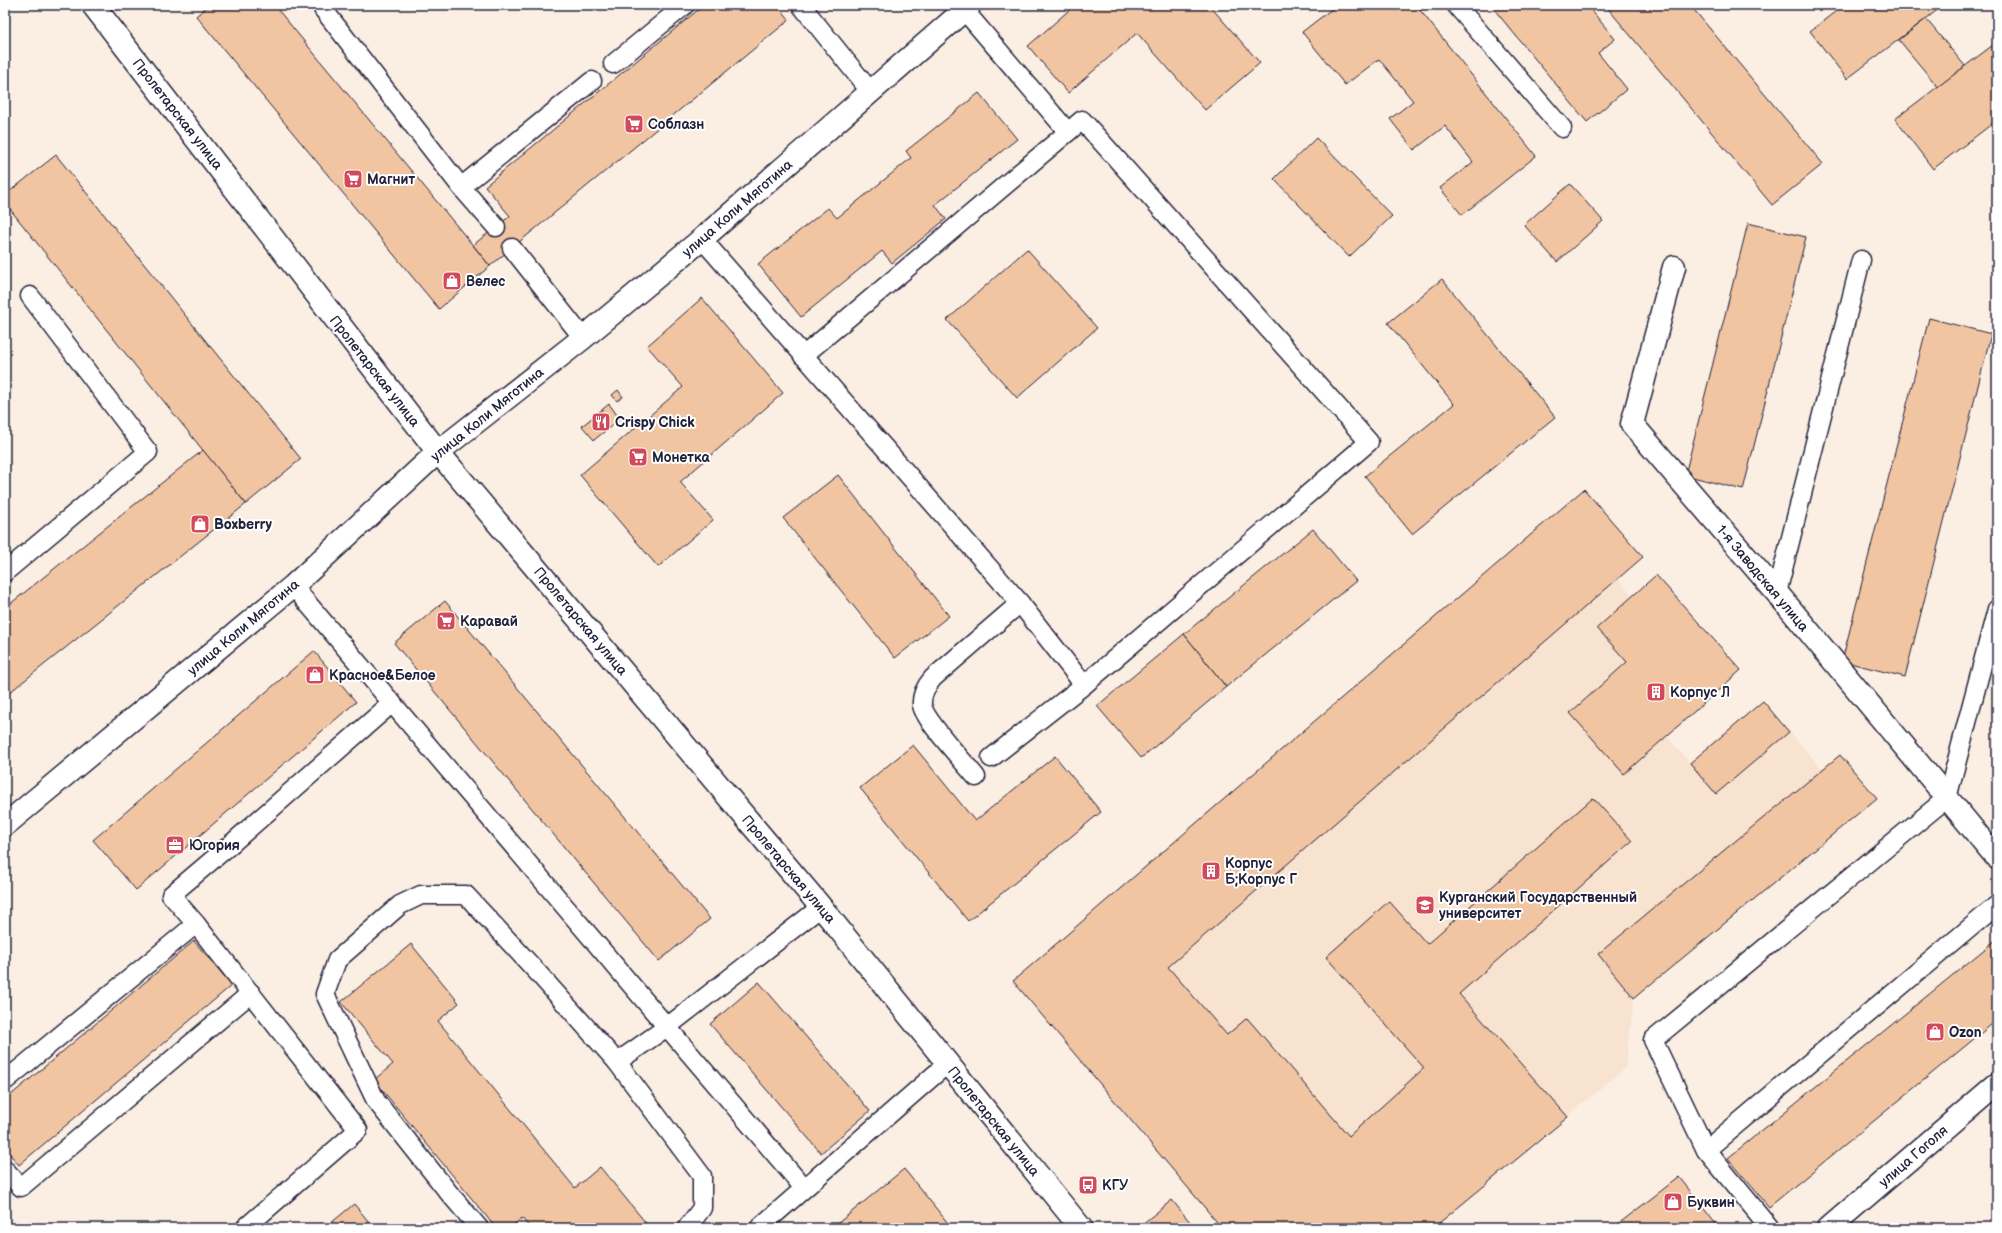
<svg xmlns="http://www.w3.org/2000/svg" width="2002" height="1233" viewBox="0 0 2002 1233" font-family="'Balsamiq Sans',sans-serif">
  <rect width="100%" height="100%" fill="#fbeee3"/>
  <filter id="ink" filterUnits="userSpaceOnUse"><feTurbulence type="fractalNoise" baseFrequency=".025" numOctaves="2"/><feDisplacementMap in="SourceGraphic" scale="8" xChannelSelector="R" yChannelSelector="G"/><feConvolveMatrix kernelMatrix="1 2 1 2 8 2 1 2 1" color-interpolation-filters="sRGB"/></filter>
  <g filter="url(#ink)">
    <path fill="#f8e2d0" d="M 1584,489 L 1643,557 L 1618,579 L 1632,596 L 1656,575 L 1741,670 L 1667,737 L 1689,762 L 1763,701 L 1822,769 L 1840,755 L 1877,798 L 1634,998 L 1625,1068 L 1433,1228 L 1078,1056 L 1013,981 Z"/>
    <g fill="#f2c5a2" stroke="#22223b">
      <path d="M 209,5 L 274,5 L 490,266 L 439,309 L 196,16 Z"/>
      <path d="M 704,5 L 777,5 L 789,20 L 490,266 L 473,245 L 510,216 L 485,186 Z"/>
      <path d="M 1075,5 L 1209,5 L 1260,63 L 1205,110 L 1137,33 L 1068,93 L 1028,46 Z"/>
      <path d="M 1337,5 L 1416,5 L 1536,156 L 1462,215 L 1440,188 L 1473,162 L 1445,126 L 1414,150 L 1390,119 L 1413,101 L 1379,59 L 1345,85 L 1302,32 Z"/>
      <path d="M 1497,5 L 1587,5 L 1615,39 L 1598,53 L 1627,89 L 1587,122 L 1493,8 Z"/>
      <path d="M 1605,5 L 1690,5 L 1823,164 L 1772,205 Z"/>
      <path d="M 1844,5 L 1944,5 L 1847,79 L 1810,31 Z"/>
      <path d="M 1926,19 L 1965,66 L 1938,87 L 1899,40 Z"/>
      <path d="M 1997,42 L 1997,120 L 1933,169 L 1895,119 Z"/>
      <path d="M 979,93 L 1017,139 L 935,205 L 946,219 L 892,263 L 882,251 L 801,317 L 758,264 L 828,208 L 837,218 L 911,158 L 906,151 Z"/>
      <path d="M 1316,138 L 1392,216 L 1349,257 L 1274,179 Z"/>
      <path d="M 56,155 L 301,459 L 246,504 L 5,203 L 5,195 Z"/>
      <path d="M 1570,184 L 1603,221 L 1557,262 L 1524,225 Z"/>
      <path d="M 1748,223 L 1806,237 L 1743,490 L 1685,475 Z"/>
      <path d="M 1027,249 L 1097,328 L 1017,398 L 947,320 Z"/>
      <path d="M 1442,279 L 1555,417 L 1412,534 L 1365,476 L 1454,404 L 1388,323 Z"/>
      <path d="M 702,298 L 783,393 L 680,482 L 713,520 L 658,567 L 580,475 L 683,387 L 647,346 Z"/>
      <path d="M 1929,318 L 1991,334 L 1905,677 L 1842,661 Z"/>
      <path d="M 618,390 L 623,397 L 617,401 L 612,395 Z"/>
      <path d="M 609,404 L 620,419 L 594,440 L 582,426 Z"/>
      <path d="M 203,450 L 246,504 L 5,696 L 5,608 Z"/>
      <path d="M 838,475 L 949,616 L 895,658 L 783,518 Z"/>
      <path d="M 1584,489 L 1643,557 L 1168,967 L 1227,1035 L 1247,1018 L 1349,1136 L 1424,1068 L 1326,957 L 1389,901 L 1427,944 L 1593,798 L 1632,841 L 1459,994 L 1568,1117 L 1433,1228 L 1222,1228 L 1013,981 Z"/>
      <path d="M 1313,529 L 1356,581 L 1226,687 L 1184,634 Z"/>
      <path d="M 1656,575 L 1741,670 L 1624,774 L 1570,713 L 1627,662 L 1597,628 Z"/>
      <path d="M 445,601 L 710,919 L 659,961 L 394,643 Z"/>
      <path d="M 1184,634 L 1226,687 L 1141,758 L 1097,706 Z"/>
      <path d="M 314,651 L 356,702 L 136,890 L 93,840 Z"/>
      <path d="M 1763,701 L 1789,732 L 1716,794 L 1690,763 Z"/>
      <path d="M 913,745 L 975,821 L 1055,756 L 1101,812 L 968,921 L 860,788 Z"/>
      <path d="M 1840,755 L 1877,798 L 1634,998 L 1598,954 Z"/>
      <path d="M 1997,939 L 1997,1020 L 1769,1207 L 1728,1158 Z"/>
      <path d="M 194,941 L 232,985 L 19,1165 L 5,1148 L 5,1100 Z"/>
      <path d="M 411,944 L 459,1003 L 438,1021 L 575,1188 L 600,1167 L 650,1228 L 530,1228 L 522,1218 L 510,1228 L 496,1228 L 374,1080 L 393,1064 L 341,1002 Z"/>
      <path d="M 759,982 L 870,1111 L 821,1153 L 710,1024 Z"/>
      <path d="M 904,1169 L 952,1228 L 832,1228 Z"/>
      <path d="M 1679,1177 L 1719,1228 L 1613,1228 Z"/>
      <path d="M 1172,1200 L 1195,1228 L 1144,1228 L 1141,1225 Z"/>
      <path d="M 354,1204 L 374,1228 L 325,1228 Z"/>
    </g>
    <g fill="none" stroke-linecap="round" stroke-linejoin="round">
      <g stroke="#22223b" stroke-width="21">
        <g id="lane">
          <path d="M 327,5 L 323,9 L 461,187"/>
          <path d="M 801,5 L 870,91"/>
          <path d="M 1456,5 L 1562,128"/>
          <path d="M 964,10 L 1068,132 L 1082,120 L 1369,442 L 1084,685 L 991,758"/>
          <path d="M 613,64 L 685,5"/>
          <path d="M 496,227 L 461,187 L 592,81"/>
          <path d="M 702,239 L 1020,603 L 1084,685"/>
          <path d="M 512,248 L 583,338"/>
          <path d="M 803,356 L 1068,132"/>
          <path d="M 5,572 L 148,452 L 30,296"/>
          <path d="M 293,586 L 392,703"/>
          <path d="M 1777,593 L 1861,260"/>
          <path d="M 976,777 C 965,763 924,720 922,705 C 921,694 926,686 933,678 L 1020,603"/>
          <path d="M 196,924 L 358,1130 L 245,1228"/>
          <path d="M 617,1062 L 667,1027 L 804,1188"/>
          <path d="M 5,1081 L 196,924 L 171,895 L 230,845 L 392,703 L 667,1027 L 821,907"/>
          <path d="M 1706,1150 L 1653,1040 L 1947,798 L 1997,609"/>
          <path d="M 5,1170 L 21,1187 L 251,993"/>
          <path d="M 479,1228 L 449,1193 L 376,1101 L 325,994 L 337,960 L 400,905 L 421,895 L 466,895 L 538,973 L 617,1062 L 702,1176 L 702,1208 L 687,1228"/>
          <path d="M 759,1228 L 948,1063"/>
          <path d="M 1770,1228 L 1706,1150 L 1997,905"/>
        </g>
      </g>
      <g stroke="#22223b" stroke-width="25">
        <path id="street" d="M 1674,267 L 1632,424 L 1777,593 L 1997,858"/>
      </g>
      <g stroke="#22223b" stroke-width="25">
        <g id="secondary">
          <path d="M 438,452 L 583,338 L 702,239 L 970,5"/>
          <path d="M 1829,1228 L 1997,1084"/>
        </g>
      </g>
      <g stroke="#22223b" stroke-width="25">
        <g id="primary">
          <path d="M 93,5 L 438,452 L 821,907 L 1081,1228"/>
          <path d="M 5,825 L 293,586 L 438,452"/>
        </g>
      </g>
      <use href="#lane" stroke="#fff" stroke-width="18"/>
      <use href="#street" stroke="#fff" stroke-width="22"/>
      <use href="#secondary" stroke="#fff" stroke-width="22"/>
      <use href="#primary" stroke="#fff" stroke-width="22"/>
    </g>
  </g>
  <defs>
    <g id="supermarket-square" transform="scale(1)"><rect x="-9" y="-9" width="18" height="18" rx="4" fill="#d1495b" stroke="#fff"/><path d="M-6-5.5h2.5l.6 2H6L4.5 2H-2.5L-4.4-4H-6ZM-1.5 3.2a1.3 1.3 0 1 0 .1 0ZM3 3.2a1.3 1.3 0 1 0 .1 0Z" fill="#fff"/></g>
    <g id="shop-square" transform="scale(1)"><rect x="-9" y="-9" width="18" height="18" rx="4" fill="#d1495b" stroke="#fff"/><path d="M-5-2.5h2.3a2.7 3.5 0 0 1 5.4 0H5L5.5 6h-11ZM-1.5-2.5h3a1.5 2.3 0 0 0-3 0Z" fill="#fff"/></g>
    <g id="restaurant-square" transform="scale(1)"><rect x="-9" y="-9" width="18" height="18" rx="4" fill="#d1495b" stroke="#fff"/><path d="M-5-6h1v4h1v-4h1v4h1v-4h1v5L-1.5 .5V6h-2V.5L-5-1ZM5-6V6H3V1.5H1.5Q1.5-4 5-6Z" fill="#fff"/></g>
    <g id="building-square" transform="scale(1)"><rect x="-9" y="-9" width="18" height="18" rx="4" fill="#d1495b" stroke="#fff"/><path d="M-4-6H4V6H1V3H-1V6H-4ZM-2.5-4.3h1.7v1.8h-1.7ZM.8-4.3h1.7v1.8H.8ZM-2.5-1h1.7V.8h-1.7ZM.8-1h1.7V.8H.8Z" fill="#fff"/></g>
    <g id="office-square" transform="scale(1)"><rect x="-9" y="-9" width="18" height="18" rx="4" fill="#d1495b" stroke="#fff"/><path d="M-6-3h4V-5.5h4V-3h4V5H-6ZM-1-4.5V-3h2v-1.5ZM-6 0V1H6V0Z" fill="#fff"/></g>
    <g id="university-square" transform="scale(1)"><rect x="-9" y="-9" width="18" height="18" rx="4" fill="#d1495b" stroke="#fff"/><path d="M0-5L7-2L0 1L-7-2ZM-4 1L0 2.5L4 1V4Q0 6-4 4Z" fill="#fff"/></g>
    <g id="bus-square" transform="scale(1)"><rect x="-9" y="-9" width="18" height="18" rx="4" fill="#d1495b" stroke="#fff"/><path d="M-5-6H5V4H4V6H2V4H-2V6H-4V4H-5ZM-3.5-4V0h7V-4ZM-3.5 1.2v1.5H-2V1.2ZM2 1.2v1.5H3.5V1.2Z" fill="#fff"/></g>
  </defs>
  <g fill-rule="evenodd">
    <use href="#supermarket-square" x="634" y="124"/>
    <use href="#supermarket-square" x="353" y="179"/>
    <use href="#shop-square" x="452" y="281"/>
    <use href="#restaurant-square" x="601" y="422"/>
    <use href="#supermarket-square" x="638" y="457"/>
    <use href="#shop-square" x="200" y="524"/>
    <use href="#supermarket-square" x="446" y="621"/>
    <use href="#shop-square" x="315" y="675"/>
    <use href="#building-square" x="1656" y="692"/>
    <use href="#office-square" x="175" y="845"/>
    <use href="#building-square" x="1211" y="871"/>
    <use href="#university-square" x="1425" y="905"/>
    <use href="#shop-square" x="1935" y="1032"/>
    <use href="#bus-square" x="1088" y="1185"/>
    <use href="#shop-square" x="1673" y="1202"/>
  </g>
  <g text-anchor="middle" stroke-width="4" stroke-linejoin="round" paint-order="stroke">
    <g font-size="14" fill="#22223b" stroke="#fff">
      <text transform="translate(178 114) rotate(52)" y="5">Пролетарская улица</text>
      <text transform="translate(737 208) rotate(-41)" y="5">улица Коли Мяготина</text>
      <text transform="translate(375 371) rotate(52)" y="5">Пролетарская улица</text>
      <text transform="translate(487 414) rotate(-39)" y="5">улица Коли Мяготина</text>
      <text transform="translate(1763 578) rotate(50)" y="5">1-я Заводская улица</text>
      <text transform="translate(581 621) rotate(50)" y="5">Пролетарская улица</text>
      <text transform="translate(243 627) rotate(-40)" y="5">улица Коли Мяготина</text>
      <text transform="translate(789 869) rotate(50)" y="5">Пролетарская улица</text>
      <text transform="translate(994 1121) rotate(51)" y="5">Пролетарская улица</text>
      <text transform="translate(1913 1156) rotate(-41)" y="5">улица Гоголя</text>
    </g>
    <g font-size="14" font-weight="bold" fill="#22223b" stroke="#fff" text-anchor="start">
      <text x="648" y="129">Соблазн</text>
      <text x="367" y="184">Магнит</text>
      <text x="466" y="286">Велес</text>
      <text x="615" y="427">Crispy Chick</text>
      <text x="652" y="462">Монетка</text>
      <text x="214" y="529">Boxberry</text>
      <text x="460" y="626">Каравай</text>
      <text x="329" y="680">Красное&amp;Белое</text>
      <text x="1670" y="697">Корпус Л</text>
      <text x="189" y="850">Югория</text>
      <text x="1225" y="868">Корпус<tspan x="1225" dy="16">Б;Корпус Г</tspan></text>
      <text x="1439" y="902">Курганский Государственный<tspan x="1439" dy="16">университет</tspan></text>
      <text x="1949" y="1037">Ozon</text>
      <text x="1102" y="1190">КГУ</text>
      <text x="1687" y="1207">Буквин</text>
    </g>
  </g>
  <rect width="2002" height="1233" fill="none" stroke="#fff" stroke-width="20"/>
  <rect x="10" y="10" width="1982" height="1213" fill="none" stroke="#22223b" stroke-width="1.5" filter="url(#ink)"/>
</svg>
